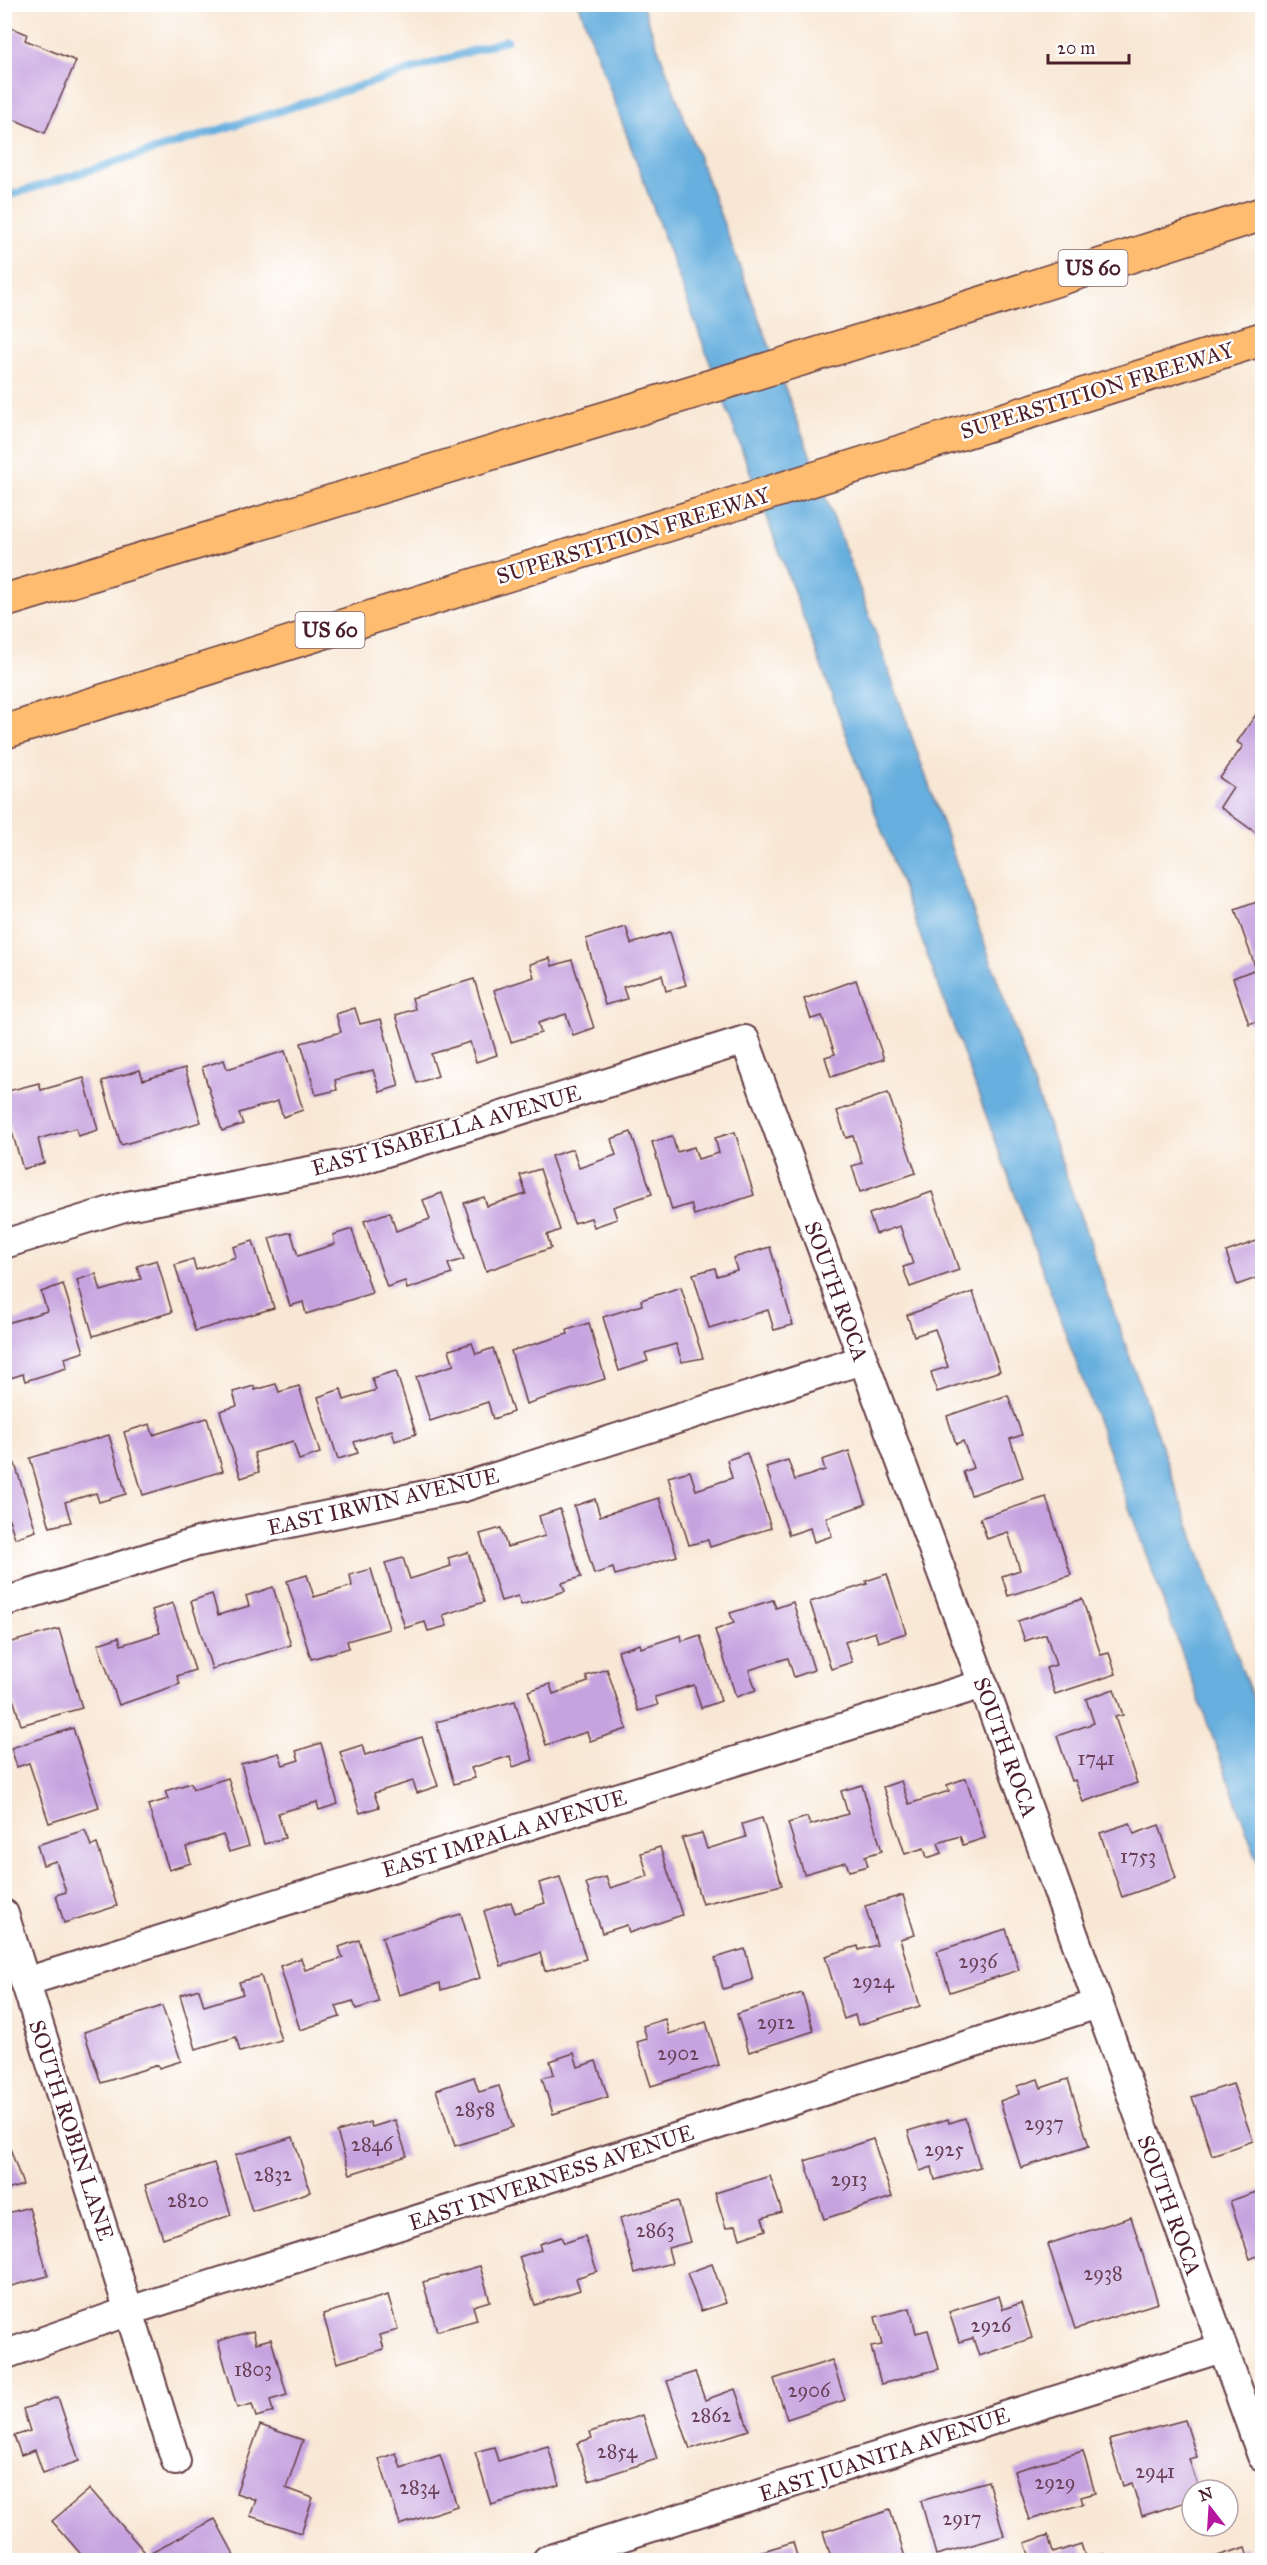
<svg xmlns="http://www.w3.org/2000/svg" width="1267" height="2565" viewBox="0 0 1267 2565" font-family="'IM FELL Great Primer',serif">
  <rect width="100%" height="100%" fill="#fff"/>
  <filter id="ink" filterUnits="userSpaceOnUse"><feTurbulence type="fractalNoise" baseFrequency=".0167" numOctaves="2"/><feDisplacementMap in="SourceGraphic" scale="12" xChannelSelector="R" yChannelSelector="G"/><feConvolveMatrix kernelMatrix="1 2 1 2 8 2 1 2 1" color-interpolation-filters="sRGB"/></filter>
  <filter id="wash" filterUnits="userSpaceOnUse"><feTurbulence type="fractalNoise" baseFrequency=".008" numOctaves="4" result="noise"/><feDisplacementMap in="SourceGraphic" scale="24" xChannelSelector="R" yChannelSelector="G"/><feGaussianBlur stdDeviation="1.35" result="paint"/><feColorMatrix in="noise" values="0 0 0 0 0 0 0 0 0 0 0 0 0 0 0 0 0 1.4 0 .05"/><feComposite in="paint" operator="in"/></filter>
  <g filter="url(#wash)">
    <rect width="100%" height="100%" fill="#f8e7d4"/>
    <path fill="#66afde" stroke="#586784" stroke-width="1.5" d="M 579,5 L 642,5 L 860,589 L 1197,1548 L 1262,1723 L 1262,1873 C 1038,1249 804,628 579,5 Z"/>
    <g fill="none" stroke-linecap="round" stroke-linejoin="round">
      <path stroke="#66afde" stroke-width="8" d="M 4,197 L 507,40"/>
    </g>
    <g id="blocks">
      <g fill="#c6a3df">
        <path d="M 4,25 L 27,34 L 25,40 L 76,61 L 45,133 L 4,115 Z"/>
        <path d="M 1259,710 L 1262,712 L 1262,837 L 1220,807 L 1233,787 L 1220,778 L 1243,746 L 1237,742 Z"/>
        <path d="M 1262,900 L 1262,1019 L 1249,1024 L 1233,978 L 1256,969 L 1235,910 Z"/>
        <path d="M 626,927 L 631,944 L 670,932 L 686,985 L 666,991 L 662,975 L 623,987 L 627,999 L 605,1005 L 586,939 Z"/>
        <path d="M 550,958 L 552,966 L 572,960 L 594,1028 L 573,1035 L 566,1014 L 538,1023 L 541,1033 L 511,1042 L 494,990 L 534,977 L 530,964 Z"/>
        <path d="M 474,979 L 497,1055 L 476,1062 L 470,1042 L 431,1054 L 438,1076 L 417,1083 L 396,1015 L 415,1009 L 412,998 Z"/>
        <path d="M 856,980 L 884,1059 L 831,1077 L 825,1057 L 835,1054 L 822,1016 L 811,1019 L 804,999 Z"/>
        <path d="M 355,1008 L 360,1024 L 381,1019 L 399,1086 L 380,1092 L 373,1070 L 335,1080 L 337,1090 L 316,1095 L 301,1043 L 341,1032 L 336,1014 Z"/>
        <path d="M 285,1051 L 303,1110 L 283,1117 L 278,1101 L 239,1113 L 243,1124 L 222,1131 L 202,1067 L 224,1060 L 227,1069 Z"/>
        <path d="M 185,1068 L 201,1122 L 121,1145 L 102,1081 L 140,1070 L 143,1080 Z"/>
        <path d="M 84,1078 L 98,1130 L 78,1136 L 76,1128 L 38,1139 L 44,1163 L 23,1169 L 4,1105 L 4,1092 L 39,1083 L 41,1090 Z"/>
        <path d="M 888,1093 L 916,1173 L 860,1192 L 852,1166 L 862,1163 L 853,1136 L 846,1138 L 837,1111 Z"/>
        <path d="M 631,1132 L 652,1194 L 613,1207 L 617,1219 L 594,1227 L 591,1218 L 574,1223 L 551,1156 L 573,1149 L 579,1168 L 616,1155 L 611,1139 Z"/>
        <path d="M 735,1132 L 754,1195 L 694,1215 L 691,1204 L 672,1210 L 652,1142 L 672,1136 L 677,1152 L 694,1147 L 698,1159 L 719,1153 L 715,1138 Z"/>
        <path d="M 540,1169 L 560,1230 L 547,1235 L 551,1248 L 486,1271 L 464,1203 L 484,1197 L 487,1206 L 526,1194 L 520,1175 Z"/>
        <path d="M 932,1192 L 959,1270 L 910,1287 L 903,1267 L 913,1264 L 900,1226 L 876,1234 L 869,1214 Z"/>
        <path d="M 442,1193 L 464,1259 L 448,1264 L 452,1274 L 407,1289 L 405,1281 L 387,1287 L 364,1221 L 390,1212 L 396,1231 L 430,1219 L 423,1200 Z"/>
        <path d="M 352,1229 L 372,1293 L 306,1314 L 303,1302 L 290,1306 L 269,1238 L 291,1232 L 298,1256 L 335,1244 L 333,1235 Z"/>
        <path d="M 1262,1239 L 1262,1276 L 1237,1285 L 1226,1252 Z"/>
        <path d="M 253,1241 L 274,1308 L 195,1331 L 175,1265 L 193,1259 L 196,1270 L 236,1257 L 233,1247 Z"/>
        <path d="M 770,1247 L 793,1325 L 774,1330 L 768,1310 L 709,1328 L 693,1274 L 715,1268 L 717,1276 L 737,1270 L 733,1258 Z"/>
        <path d="M 157,1260 L 172,1312 L 93,1336 L 77,1280 L 96,1274 L 101,1291 L 141,1279 L 137,1266 Z"/>
        <path d="M 63,1284 L 84,1352 L 65,1358 L 67,1368 L 25,1381 L 23,1374 L 4,1380 L 4,1318 L 7,1323 L 47,1311 L 41,1292 Z"/>
        <path d="M 681,1287 L 703,1358 L 682,1362 L 676,1344 L 645,1353 L 648,1361 L 619,1371 L 603,1317 L 642,1305 L 641,1300 Z"/>
        <path d="M 973,1292 L 1000,1371 L 937,1392 L 931,1372 L 948,1367 L 935,1329 L 914,1336 L 907,1315 Z"/>
        <path d="M 589,1323 L 605,1379 L 526,1404 L 511,1351 L 568,1334 L 567,1330 Z"/>
        <path d="M 472,1343 L 476,1354 L 493,1348 L 513,1412 L 493,1419 L 488,1402 L 430,1421 L 416,1377 L 454,1365 L 449,1350 Z"/>
        <path d="M 396,1371 L 416,1434 L 395,1441 L 392,1430 L 354,1442 L 358,1453 L 338,1459 L 318,1397 L 341,1389 L 344,1400 L 376,1390 L 372,1378 Z"/>
        <path d="M 276,1384 L 279,1392 L 299,1386 L 320,1453 L 299,1460 L 293,1441 L 254,1453 L 259,1472 L 241,1478 L 220,1411 L 237,1406 L 233,1392 L 254,1386 L 255,1390 Z"/>
        <path d="M 1008,1395 L 1022,1435 L 1010,1439 L 1023,1477 L 971,1495 L 963,1472 L 973,1468 L 963,1441 L 956,1444 L 947,1416 Z"/>
        <path d="M 207,1418 L 223,1471 L 143,1495 L 124,1432 L 150,1424 L 153,1435 Z"/>
        <path d="M 109,1435 L 126,1494 L 99,1502 L 96,1493 L 65,1502 L 71,1522 L 50,1527 L 30,1458 Z"/>
        <path d="M 849,1451 L 866,1504 L 826,1518 L 832,1536 L 814,1542 L 810,1528 L 789,1535 L 766,1467 L 788,1460 L 795,1480 L 825,1470 L 822,1460 Z"/>
        <path d="M 747,1453 L 771,1528 L 710,1547 L 708,1540 L 689,1545 L 668,1477 L 690,1471 L 696,1490 L 732,1478 L 727,1460 Z"/>
        <path d="M 15,1464 L 36,1531 L 15,1538 L 9,1519 L 4,1520 L 4,1467 Z"/>
        <path d="M 1046,1497 L 1071,1575 L 1008,1596 L 1002,1576 L 1020,1570 L 1008,1532 L 987,1539 L 980,1518 Z"/>
        <path d="M 659,1498 L 677,1556 L 615,1575 L 613,1568 L 594,1574 L 574,1506 L 595,1499 L 600,1516 Z"/>
        <path d="M 560,1509 L 581,1577 L 562,1583 L 565,1591 L 521,1605 L 518,1596 L 501,1601 L 480,1534 L 501,1528 L 507,1547 L 545,1536 L 539,1516 Z"/>
        <path d="M 468,1552 L 484,1602 L 443,1615 L 447,1626 L 428,1631 L 425,1622 L 405,1628 L 385,1563 L 403,1558 L 410,1579 L 451,1566 L 448,1558 Z"/>
        <path d="M 371,1569 L 389,1629 L 347,1641 L 349,1648 L 311,1659 L 287,1581 L 307,1575 L 314,1597 L 352,1586 L 350,1575 Z"/>
        <path d="M 887,1574 L 906,1633 L 878,1642 L 875,1632 L 845,1642 L 852,1662 L 831,1669 L 810,1602 L 867,1584 L 866,1581 Z"/>
        <path d="M 273,1587 L 291,1645 L 212,1669 L 191,1601 L 212,1594 L 218,1615 L 249,1606 L 246,1596 Z"/>
        <path d="M 1082,1599 L 1101,1655 L 1109,1653 L 1116,1674 L 1055,1694 L 1046,1668 L 1056,1665 L 1046,1634 L 1025,1641 L 1018,1621 Z"/>
        <path d="M 773,1600 L 776,1608 L 793,1602 L 814,1670 L 794,1677 L 788,1658 L 749,1670 L 756,1690 L 736,1697 L 715,1630 L 734,1623 L 730,1613 Z"/>
        <path d="M 173,1603 L 195,1670 L 177,1676 L 180,1684 L 119,1705 L 98,1644 L 119,1637 L 121,1645 L 160,1633 L 152,1610 Z"/>
        <path d="M 59,1629 L 82,1708 L 21,1725 L 4,1668 L 4,1644 Z"/>
        <path d="M 681,1635 L 682,1641 L 700,1635 L 721,1701 L 701,1708 L 694,1685 L 655,1697 L 658,1705 L 638,1711 L 618,1651 L 640,1644 L 641,1648 Z"/>
        <path d="M 607,1669 L 627,1729 L 590,1741 L 587,1732 L 546,1745 L 528,1691 L 550,1684 L 553,1694 L 588,1682 L 586,1676 Z"/>
        <path d="M 1114,1689 L 1123,1715 L 1115,1717 L 1137,1783 L 1083,1802 L 1075,1780 L 1072,1781 L 1057,1736 L 1094,1723 L 1086,1699 Z"/>
        <path d="M 515,1701 L 533,1760 L 513,1767 L 510,1756 L 471,1768 L 475,1778 L 454,1784 L 436,1722 Z"/>
        <path d="M 73,1728 L 99,1807 L 49,1823 L 29,1763 L 17,1767 L 11,1748 Z"/>
        <path d="M 422,1737 L 438,1786 L 417,1793 L 413,1781 L 374,1793 L 379,1807 L 360,1813 L 340,1752 L 362,1745 L 365,1755 Z"/>
        <path d="M 321,1743 L 338,1804 L 319,1810 L 317,1802 L 278,1813 L 285,1838 L 264,1844 L 241,1764 L 279,1753 L 283,1765 L 299,1760 L 296,1751 Z"/>
        <path d="M 228,1778 L 249,1846 L 229,1852 L 223,1835 L 186,1847 L 191,1863 L 169,1870 L 148,1805 L 168,1799 L 165,1791 L 191,1783 L 193,1789 Z"/>
        <path d="M 966,1778 L 985,1838 L 963,1845 L 960,1836 L 938,1843 L 942,1853 L 927,1858 L 924,1848 L 905,1854 L 883,1787 L 901,1781 L 909,1804 L 949,1791 L 947,1785 Z"/>
        <path d="M 862,1785 L 882,1851 L 865,1856 L 868,1866 L 849,1871 L 846,1862 L 804,1874 L 788,1823 L 807,1817 L 810,1825 L 848,1814 L 841,1791 Z"/>
        <path d="M 762,1818 L 782,1885 L 702,1904 L 682,1838 L 702,1833 L 707,1849 L 746,1837 L 742,1824 Z"/>
        <path d="M 1130,1823 L 1134,1834 L 1159,1825 L 1176,1878 L 1122,1897 L 1100,1833 Z"/>
        <path d="M 85,1830 L 91,1846 L 97,1844 L 117,1906 L 64,1923 L 56,1895 L 66,1892 L 56,1861 L 43,1865 L 37,1845 Z"/>
        <path d="M 660,1847 L 682,1915 L 629,1933 L 627,1925 L 602,1933 L 586,1883 L 606,1877 L 610,1888 L 648,1876 L 641,1853 Z"/>
        <path d="M 560,1877 L 586,1959 L 545,1971 L 540,1953 L 501,1966 L 484,1911 L 511,1902 L 515,1913 L 545,1903 L 539,1883 Z"/>
        <path d="M 903,1895 L 915,1935 L 900,1939 L 920,2006 L 858,2025 L 855,2015 L 844,2019 L 825,1956 L 858,1946 L 859,1950 L 877,1945 L 865,1906 Z"/>
        <path d="M 461,1914 L 480,1978 L 441,1990 L 440,1983 L 399,1995 L 382,1937 Z"/>
        <path d="M 1006,1929 L 1019,1970 L 950,1992 L 937,1951 Z"/>
        <path d="M 359,1940 L 379,2002 L 356,2009 L 353,2001 L 336,2006 L 340,2017 L 300,2030 L 280,1966 L 301,1958 L 305,1970 L 343,1958 L 339,1947 Z"/>
        <path d="M 745,1949 L 753,1980 L 723,1989 L 715,1958 Z"/>
        <path d="M 261,1976 L 281,2040 L 240,2052 L 236,2037 L 196,2049 L 180,1995 L 199,1989 L 204,2006 L 243,1994 L 239,1982 Z"/>
        <path d="M 802,1993 L 814,2031 L 749,2052 L 737,2014 Z"/>
        <path d="M 162,2006 L 181,2061 L 159,2068 L 158,2065 L 101,2083 L 84,2032 Z"/>
        <path d="M 665,2019 L 669,2034 L 706,2022 L 719,2065 L 651,2086 L 637,2042 L 647,2039 L 643,2026 Z"/>
        <path d="M 574,2053 L 578,2067 L 596,2061 L 608,2097 L 553,2114 L 542,2078 L 554,2074 L 550,2061 Z"/>
        <path d="M 474,2077 L 479,2092 L 499,2086 L 513,2127 L 455,2146 L 436,2090 Z"/>
        <path d="M 1038,2079 L 1041,2088 L 1068,2079 L 1089,2146 L 1021,2168 L 1000,2101 L 1019,2094 L 1017,2086 Z"/>
        <path d="M 1233,2084 L 1253,2141 L 1212,2155 L 1192,2097 Z"/>
        <path d="M 965,2118 L 980,2167 L 935,2180 L 932,2167 L 920,2171 L 908,2131 L 948,2119 L 949,2123 Z"/>
        <path d="M 395,2120 L 407,2156 L 350,2174 L 337,2132 L 370,2122 L 372,2127 Z"/>
        <path d="M 4,2131 L 23,2185 L 4,2191 Z"/>
        <path d="M 293,2137 L 310,2192 L 252,2211 L 235,2155 Z"/>
        <path d="M 873,2139 L 892,2197 L 824,2219 L 805,2161 Z"/>
        <path d="M 214,2163 L 231,2215 L 163,2238 L 145,2185 Z"/>
        <path d="M 770,2176 L 782,2212 L 762,2218 L 766,2230 L 740,2239 L 736,2225 L 726,2228 L 715,2193 Z"/>
        <path d="M 1262,2190 L 1262,2254 L 1250,2259 L 1230,2201 Z"/>
        <path d="M 678,2201 L 690,2242 L 668,2248 L 672,2263 L 635,2273 L 620,2218 Z"/>
        <path d="M 29,2207 L 48,2276 L 4,2288 L 4,2214 Z"/>
        <path d="M 1131,2217 L 1158,2303 L 1075,2329 L 1048,2244 Z"/>
        <path d="M 585,2236 L 597,2271 L 576,2278 L 580,2290 L 535,2305 L 519,2257 L 541,2250 L 539,2244 L 561,2237 L 564,2243 Z"/>
        <path d="M 712,2264 L 726,2303 L 701,2311 L 687,2273 Z"/>
        <path d="M 480,2266 L 490,2301 L 473,2306 L 477,2320 L 437,2331 L 423,2282 Z"/>
        <path d="M 388,2295 L 398,2330 L 380,2335 L 384,2349 L 337,2363 L 323,2314 Z"/>
        <path d="M 999,2296 L 1003,2309 L 1021,2303 L 1032,2338 L 979,2356 L 973,2338 L 959,2342 L 949,2312 Z"/>
        <path d="M 910,2308 L 916,2333 L 928,2330 L 939,2369 L 881,2384 L 871,2347 L 882,2345 L 875,2317 Z"/>
        <path d="M 253,2331 L 256,2343 L 271,2339 L 287,2395 L 270,2400 L 273,2412 L 256,2417 L 252,2404 L 237,2408 L 218,2341 Z"/>
        <path d="M 832,2360 L 845,2400 L 787,2419 L 774,2379 Z"/>
        <path d="M 695,2372 L 705,2400 L 735,2389 L 749,2430 L 690,2449 L 667,2381 Z"/>
        <path d="M 58,2397 L 79,2461 L 43,2473 L 35,2450 L 21,2455 L 14,2436 L 30,2431 L 23,2409 Z"/>
        <path d="M 643,2415 L 657,2459 L 589,2481 L 577,2443 L 592,2438 L 590,2432 Z"/>
        <path d="M 1185,2420 L 1197,2457 L 1189,2459 L 1199,2490 L 1192,2490 L 1192,2500 L 1142,2516 L 1132,2483 L 1123,2486 L 1109,2440 Z"/>
        <path d="M 260,2425 L 303,2440 L 286,2488 L 313,2498 L 301,2533 L 250,2516 L 256,2500 L 236,2493 Z"/>
        <path d="M 548,2446 L 559,2485 L 491,2505 L 475,2452 L 494,2447 L 498,2461 Z"/>
        <path d="M 1083,2451 L 1095,2493 L 1081,2497 L 1083,2504 L 1029,2520 L 1014,2471 Z"/>
        <path d="M 396,2453 L 401,2468 L 440,2455 L 457,2506 L 400,2525 L 379,2459 Z"/>
        <path d="M 988,2481 L 1004,2536 L 936,2555 L 921,2501 Z"/>
        <path d="M 90,2489 L 144,2551 L 133,2560 L 86,2560 L 52,2521 Z"/>
        <path d="M 890,2510 L 906,2560 L 832,2560 L 823,2532 Z"/>
        <path d="M 215,2519 L 237,2560 L 155,2560 L 151,2552 Z"/>
        <path d="M 1048,2535 L 1053,2553 L 1081,2544 L 1086,2559 L 1103,2554 L 1105,2560 L 1031,2560 L 1025,2543 Z"/>
        <path d="M 793,2542 L 798,2560 L 733,2560 Z"/>
        <path d="M 1246,2547 L 1250,2560 L 1205,2560 Z"/>
      </g>
    </g>
  </g>
  <g filter="url(#ink)">
    <use href="#blocks" fill-opacity="0" stroke="#643d44" stroke-width="1.5"/>
    <g fill="none" stroke-linecap="round" stroke-linejoin="round">
      <g stroke="#643d44" stroke-width="32">
        <g id="street">
          <path d="M 4,1244 L 127,1206 L 351,1163 L 745,1040 L 983,1684 L 1262,2456"/>
          <path d="M 4,1602 L 198,1542 L 464,1487 L 862,1360"/>
          <path d="M 4,1914 L 176,2461"/>
          <path d="M 25,1982 L 983,1684"/>
          <path d="M 4,2355 L 129,2311 L 1098,2004"/>
          <path d="M 547,2560 L 1222,2348"/>
        </g>
      </g>
      <g stroke="#643d44" stroke-width="36">
        <g id="highway">
          <path d="M 4,601 L 923,322 L 1262,214"/>
          <path d="M 4,732 L 1262,339"/>
        </g>
      </g>
      <use href="#street" stroke="#fff" stroke-width="28"/>
      <use href="#highway" stroke="#fdbc6f" stroke-width="33"/>
    </g>
  </g>
  <g text-anchor="middle" stroke-width="5" stroke-linejoin="round" paint-order="stroke">
    <g font-size="20" fill="#694058">
      <text x="1096" y="1765">1741</text>
      <text x="1138" y="1863">1753</text>
      <text x="978" y="1968">2936</text>
      <text x="873" y="1988">2924</text>
      <text x="776" y="2029">2912</text>
      <text x="678" y="2060">2902</text>
      <text x="475" y="2116">2858</text>
      <text x="1044" y="2130">2937</text>
      <text x="372" y="2151">2846</text>
      <text x="944" y="2156">2925</text>
      <text x="273" y="2181">2832</text>
      <text x="849" y="2186">2913</text>
      <text x="188" y="2207">2820</text>
      <text x="655" y="2237">2863</text>
      <text x="1103" y="2280">2938</text>
      <text x="991" y="2332">2926</text>
      <text x="253" y="2376">1803</text>
      <text x="809" y="2397">2906</text>
      <text x="711" y="2422">2862</text>
      <text x="617" y="2458">2854</text>
      <text x="1155" y="2478">2941</text>
      <text x="1055" y="2489">2929</text>
      <text x="419" y="2494">2834</text>
      <text x="962" y="2525">2917</text>
    </g>
    <g fill="#fff" stroke="#80626b" stroke-width="1.5">
      <rect x="1058.5" y="250" width="69" height="36" rx="4.5"/>
      <rect x="295.5" y="612" width="69" height="36" rx="4.5"/>
    </g>
    <g font-size="21" font-weight="bold" fill="#4a1f2b">
      <text x="1093" y="275">US 60</text>
      <text x="330" y="637">US 60</text>
    </g>
    <g font-size="22" fill="#4a1f2b" stroke="#fff">
      <text transform="translate(1097 390) rotate(-17)" y="8">SUPERSTITION FREEWAY</text>
      <text transform="translate(633 535) rotate(-17)" y="8">SUPERSTITION FREEWAY</text>
      <text transform="translate(446 1130) rotate(-16)" y="8">EAST ISABELLA AVENUE</text>
      <text transform="translate(837 1291) rotate(70)" y="8">SOUTH ROCA</text>
      <text transform="translate(383 1501) rotate(-13)" y="8">EAST IRWIN AVENUE</text>
      <text transform="translate(1006 1747) rotate(70)" y="8">SOUTH ROCA</text>
      <text transform="translate(504 1833) rotate(-17)" y="8">EAST IMPALA AVENUE</text>
      <text transform="translate(72 2130) rotate(72)" y="8">SOUTH ROBIN LANE</text>
      <text transform="translate(551 2177) rotate(-18)" y="8">EAST INVERNESS AVENUE</text>
      <text transform="translate(1170 2205) rotate(70)" y="8">SOUTH ROCA</text>
      <text transform="translate(884 2454) rotate(-18)" y="8">EAST JUANITA AVENUE</text>
    </g>
  </g>
  <rect width="1267" height="2565" fill="none" stroke="#fff" stroke-width="24"/>
  <g transform="translate(1210 2508) rotate(343)"><circle r="28" fill="#ffffff" stroke="#b7a5aa" stroke-width="1.5"/>
  <path d="M0-4.5L10 22L0 15L-10 22Z" fill="#b5179e"/>
  <text y="-9" font-size="16" font-weight="bold" text-anchor="middle" fill="#4a1f2b">N</text>
  </g>
  <path d="M1048 54v9h81v-9" fill="none" stroke="#4a1f2b" stroke-width="3"/>
  <text x="1057" y="54" font-size="18" fill="#4a1f2b" stroke="#ffffff" stroke-width="4.5" paint-order="stroke">20 m</text>
</svg>
